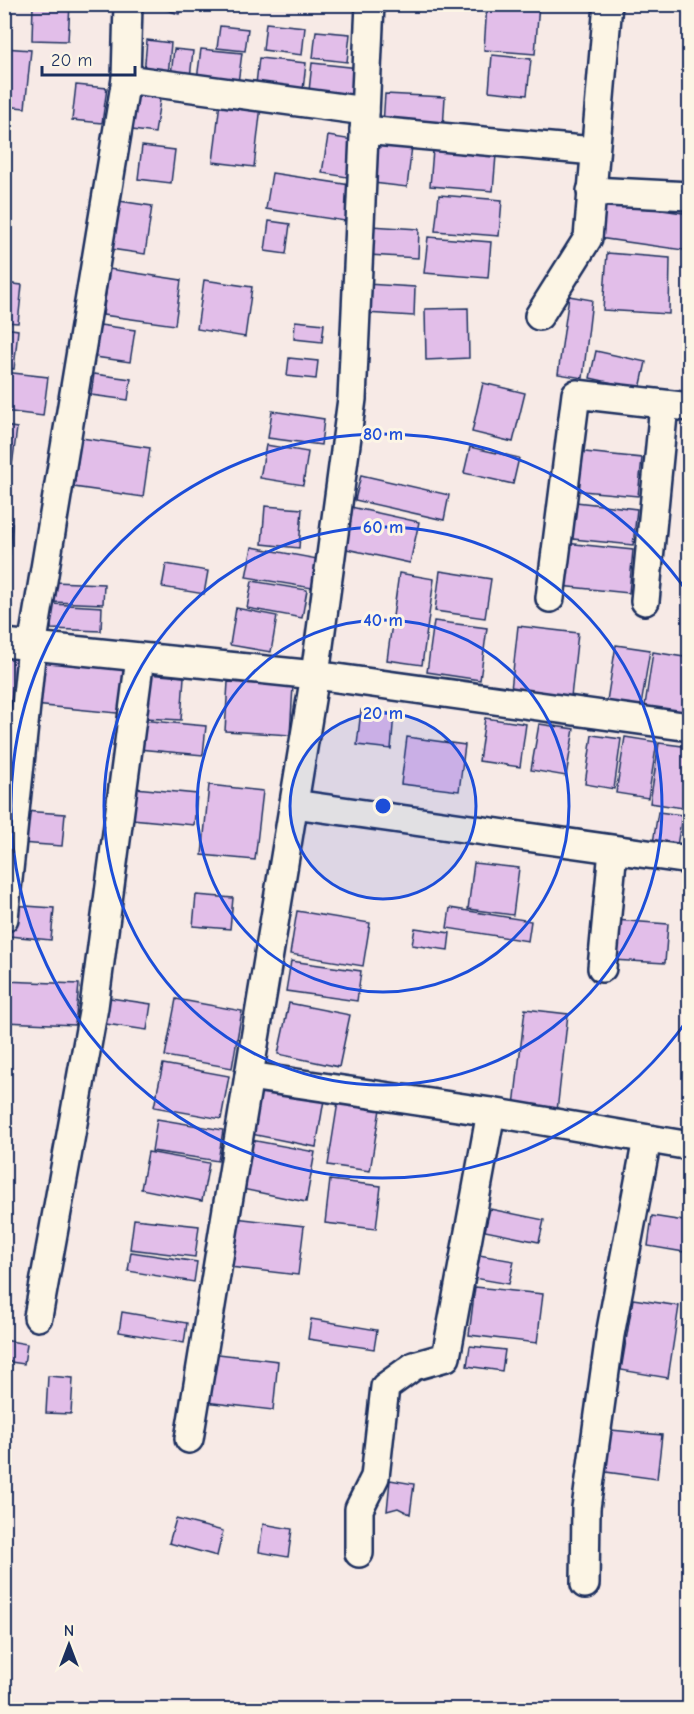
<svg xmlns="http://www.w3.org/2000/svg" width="694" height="1714" viewBox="0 0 694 1714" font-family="'Comic Neue',sans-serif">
  <rect width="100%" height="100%" fill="#f7eae6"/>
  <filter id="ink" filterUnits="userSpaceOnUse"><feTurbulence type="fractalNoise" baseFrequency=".0167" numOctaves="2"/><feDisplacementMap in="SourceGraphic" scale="12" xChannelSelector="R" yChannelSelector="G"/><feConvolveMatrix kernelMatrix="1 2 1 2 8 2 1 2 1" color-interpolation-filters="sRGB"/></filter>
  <g filter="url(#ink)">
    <g fill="#e2bee9" stroke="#1b2f5e" stroke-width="1.5">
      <path d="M 33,4 L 70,4 L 68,41 L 32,40 Z"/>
      <path d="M 159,4 L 182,4 L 179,14 L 158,7 Z"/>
      <path d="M 487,4 L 539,4 L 535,54 L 484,50 Z"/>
      <path d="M 266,23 L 305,27 L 302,55 L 263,50 Z"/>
      <path d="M 220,26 L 248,29 L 245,51 L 217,48 Z"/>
      <path d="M 316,31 L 350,34 L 347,62 L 313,58 Z"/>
      <path d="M 147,40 L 171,43 L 168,76 L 144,73 Z"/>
      <path d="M 4,48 L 31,50 L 25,108 L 4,106 Z"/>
      <path d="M 174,49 L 193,51 L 190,78 L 171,75 Z"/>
      <path d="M 201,49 L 242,53 L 238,83 L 197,79 Z"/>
      <path d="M 492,55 L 531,59 L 527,95 L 489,91 Z"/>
      <path d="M 259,58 L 306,63 L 303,90 L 256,84 Z"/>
      <path d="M 312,63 L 359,68 L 355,96 L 309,91 Z"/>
      <path d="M 76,85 L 107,88 L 102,123 L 72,120 Z"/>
      <path d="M 131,88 L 161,93 L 155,133 L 125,129 Z"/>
      <path d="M 385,94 L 445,97 L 443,129 L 383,125 Z"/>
      <path d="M 220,102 L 261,106 L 254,167 L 213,162 Z"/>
      <path d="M 689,135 L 690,135 L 690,174 L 686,173 Z"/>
      <path d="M 328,136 L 353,140 L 347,177 L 322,173 Z"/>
      <path d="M 371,140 L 412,146 L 407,187 L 365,182 Z"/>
      <path d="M 142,146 L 175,150 L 171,183 L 138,179 Z"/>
      <path d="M 433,150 L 496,155 L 493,191 L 430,186 Z"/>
      <path d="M 272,173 L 350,185 L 345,221 L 266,209 Z"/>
      <path d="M 439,195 L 502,200 L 499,236 L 435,231 Z"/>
      <path d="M 119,201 L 152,206 L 145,254 L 111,249 Z"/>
      <path d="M 605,202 L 690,214 L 690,251 L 599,238 Z"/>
      <path d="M 269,221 L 290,224 L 286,254 L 265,251 Z"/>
      <path d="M 370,226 L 419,229 L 418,258 L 369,255 Z"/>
      <path d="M 428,237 L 491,242 L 488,278 L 424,273 Z"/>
      <path d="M 607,253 L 670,258 L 669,314 L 603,310 Z"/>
      <path d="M 109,269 L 181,280 L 175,325 L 103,315 Z"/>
      <path d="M 204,280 L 252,287 L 245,337 L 197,329 Z"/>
      <path d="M 4,283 L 22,285 L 18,323 L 4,322 Z"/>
      <path d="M 366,284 L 415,287 L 414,316 L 365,313 Z"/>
      <path d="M 569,296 L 592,300 L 583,378 L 558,374 Z"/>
      <path d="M 468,308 L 469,358 L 426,360 L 425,309 Z"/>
      <path d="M 295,321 L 324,324 L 322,342 L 294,339 Z"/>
      <path d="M 100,325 L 135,330 L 130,362 L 95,357 Z"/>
      <path d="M 4,328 L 18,330 L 14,369 L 4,367 Z"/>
      <path d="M 596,351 L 646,362 L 640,389 L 590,378 Z"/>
      <path d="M 289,358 L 318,361 L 316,379 L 287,376 Z"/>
      <path d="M 4,372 L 48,377 L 43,416 L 4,411 Z"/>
      <path d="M 94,374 L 131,379 L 128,400 L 91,395 Z"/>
      <path d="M 483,383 L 525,393 L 513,442 L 472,432 Z"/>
      <path d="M 272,411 L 324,419 L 321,445 L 268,438 Z"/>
      <path d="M 4,426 L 17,428 L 12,466 L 4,465 Z"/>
      <path d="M 81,438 L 150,448 L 143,497 L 74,487 Z"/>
      <path d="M 266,445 L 308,452 L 303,485 L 260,478 Z"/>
      <path d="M 470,447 L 519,458 L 513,484 L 464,473 Z"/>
      <path d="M 575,451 L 642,458 L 638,496 L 571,490 Z"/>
      <path d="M 4,471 L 10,472 L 5,513 L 4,513 Z"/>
      <path d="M 361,475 L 449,495 L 444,520 L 355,500 Z"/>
      <path d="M 567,501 L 637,509 L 633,545 L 563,538 Z"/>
      <path d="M 265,506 L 302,509 L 299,548 L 262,544 Z"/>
      <path d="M 351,507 L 419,522 L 410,563 L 342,548 Z"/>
      <path d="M 4,522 L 12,523 L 10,555 L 4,555 Z"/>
      <path d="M 565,543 L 633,550 L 629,593 L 560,586 Z"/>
      <path d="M 252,547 L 323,560 L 318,589 L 246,577 Z"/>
      <path d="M 166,564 L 208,571 L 204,594 L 162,587 Z"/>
      <path d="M 440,571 L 491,579 L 485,618 L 435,611 Z"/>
      <path d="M 399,573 L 434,579 L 422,665 L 387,660 Z"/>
      <path d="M 252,581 L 307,590 L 302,618 L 247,608 Z"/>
      <path d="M 53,582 L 104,584 L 103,604 L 52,602 Z"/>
      <path d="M 52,604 L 102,607 L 101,631 L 51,629 Z"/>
      <path d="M 236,608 L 277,616 L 271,652 L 230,645 Z"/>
      <path d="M 434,621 L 487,628 L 480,680 L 427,672 Z"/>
      <path d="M 518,626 L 578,633 L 571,697 L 511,690 Z"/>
      <path d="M 616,645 L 650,650 L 640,712 L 606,707 Z"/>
      <path d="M 4,650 L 16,651 L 12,704 L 4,703 Z"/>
      <path d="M 653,652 L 690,658 L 690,683 L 684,718 L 644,712 Z"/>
      <path d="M 38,660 L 131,668 L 127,714 L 34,705 Z"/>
      <path d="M 146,674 L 184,677 L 181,720 L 144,718 Z"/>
      <path d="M 228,682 L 293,686 L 290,735 L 225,731 Z"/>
      <path d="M 361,710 L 394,714 L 391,749 L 357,745 Z"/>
      <path d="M 4,714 L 8,715 L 6,756 L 4,756 Z"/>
      <path d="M 485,718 L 526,724 L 520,767 L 479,761 Z"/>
      <path d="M 140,720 L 206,726 L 203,755 L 138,749 Z"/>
      <path d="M 539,724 L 574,729 L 566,776 L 531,770 Z"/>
      <path d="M 592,735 L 621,739 L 614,789 L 585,784 Z"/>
      <path d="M 407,737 L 465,745 L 459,791 L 401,784 Z"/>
      <path d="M 625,737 L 657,742 L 648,798 L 616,793 Z"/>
      <path d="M 659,743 L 690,747 L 690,770 L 683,808 L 650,803 Z"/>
      <path d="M 209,785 L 263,791 L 255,860 L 202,855 Z"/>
      <path d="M 135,788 L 197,794 L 194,825 L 132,819 Z"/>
      <path d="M 690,804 L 690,847 L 683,846 Z"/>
      <path d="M 23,811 L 65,814 L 62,846 L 20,843 Z"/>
      <path d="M 658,812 L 682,815 L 677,846 L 653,843 Z"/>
      <path d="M 474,863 L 519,868 L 513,915 L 468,909 Z"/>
      <path d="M 196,895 L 233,898 L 230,929 L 193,926 Z"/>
      <path d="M 11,905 L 54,908 L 51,940 L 9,936 Z"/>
      <path d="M 450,908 L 531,921 L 528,941 L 447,928 Z"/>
      <path d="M 297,911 L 370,923 L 363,966 L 290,954 Z"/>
      <path d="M 615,920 L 668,924 L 665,963 L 612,960 Z"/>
      <path d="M 415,928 L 450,933 L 448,950 L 412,945 Z"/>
      <path d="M 291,961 L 361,971 L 357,1001 L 286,991 Z"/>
      <path d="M 4,981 L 79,984 L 75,1025 L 4,1022 Z"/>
      <path d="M 110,998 L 151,1004 L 147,1030 L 106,1024 Z"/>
      <path d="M 176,999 L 242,1011 L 232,1068 L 165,1056 Z"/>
      <path d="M 289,1003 L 350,1015 L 339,1067 L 278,1054 Z"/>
      <path d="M 525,1009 L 568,1014 L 557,1111 L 514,1106 Z"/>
      <path d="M 163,1064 L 229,1076 L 221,1119 L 154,1107 Z"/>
      <path d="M 260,1088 L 324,1100 L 316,1147 L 251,1134 Z"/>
      <path d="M 338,1102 L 380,1109 L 370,1171 L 328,1165 Z"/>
      <path d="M 157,1119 L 223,1130 L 218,1161 L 152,1151 Z"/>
      <path d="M 251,1140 L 315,1152 L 306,1202 L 242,1189 Z"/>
      <path d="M 148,1152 L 209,1163 L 202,1201 L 141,1189 Z"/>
      <path d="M 330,1180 L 381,1186 L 376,1229 L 325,1223 Z"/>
      <path d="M 490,1209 L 544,1220 L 539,1242 L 485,1231 Z"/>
      <path d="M 652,1216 L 690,1222 L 690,1253 L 648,1246 Z"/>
      <path d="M 235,1218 L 304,1226 L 298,1275 L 230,1267 Z"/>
      <path d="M 134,1219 L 199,1226 L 195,1257 L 130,1249 Z"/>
      <path d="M 131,1252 L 197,1262 L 194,1282 L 128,1271 Z"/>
      <path d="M 479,1255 L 514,1261 L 509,1284 L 474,1278 Z"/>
      <path d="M 475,1287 L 543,1294 L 537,1343 L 469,1335 Z"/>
      <path d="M 633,1299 L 679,1306 L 668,1378 L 621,1370 Z"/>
      <path d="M 122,1312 L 187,1323 L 184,1343 L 119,1332 Z"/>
      <path d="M 311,1319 L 377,1330 L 374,1349 L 308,1339 Z"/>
      <path d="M 4,1340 L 27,1344 L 24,1364 L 4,1361 Z"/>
      <path d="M 470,1346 L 505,1350 L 502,1371 L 467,1366 Z"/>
      <path d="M 210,1353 L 278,1361 L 273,1410 L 205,1402 Z"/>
      <path d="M 48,1376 L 73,1378 L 71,1414 L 46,1413 Z"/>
      <path d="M 611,1430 L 662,1435 L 657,1479 L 606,1472 Z"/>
      <path d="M 390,1480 L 414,1484 L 410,1514 L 398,1508 L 387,1511 Z"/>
      <path d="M 176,1519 L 223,1531 L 217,1556 L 169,1543 Z"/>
      <path d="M 263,1524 L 292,1529 L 288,1557 L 259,1552 Z"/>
    </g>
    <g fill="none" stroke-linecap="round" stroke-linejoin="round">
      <g stroke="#1b2f5e" stroke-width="32">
        <g id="minor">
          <path d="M 126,79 L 365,111"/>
          <path d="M 364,130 L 594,151"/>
          <path d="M 591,191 L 690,196"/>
          <path d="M 539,316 L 588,238 L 608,4"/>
          <path d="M 550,598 L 576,394 L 690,407"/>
          <path d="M 645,601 L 664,405"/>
          <path d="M 4,643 L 315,675 L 690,727"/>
          <path d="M 294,804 L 690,860"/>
          <path d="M 4,918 L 32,647 L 126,79 L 128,4"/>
          <path d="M 602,968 L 613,850"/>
          <path d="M 249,1076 L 491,1112 L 690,1146"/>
          <path d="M 38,1317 L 94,1007 L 140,658"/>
          <path d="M 189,1439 L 315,675 L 352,399 L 370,4"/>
          <path d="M 359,1553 L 359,1509 L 375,1477 L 385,1387 L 414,1366 L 446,1357 L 491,1112"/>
          <path d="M 585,1584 L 586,1508 L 610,1335 L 647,1139"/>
        </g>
      </g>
      <use href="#minor" stroke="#fcf5e5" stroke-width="27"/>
    </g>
  </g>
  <circle cx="383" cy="806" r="93" fill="#1d4ed8" fill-opacity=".12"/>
  <g fill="none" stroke="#1d4ed8" stroke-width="3">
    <circle cx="383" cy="806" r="93"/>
    <circle cx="383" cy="806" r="186"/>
    <circle cx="383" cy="806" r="279"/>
    <path d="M688 1019A372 372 0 1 1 688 593"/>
  </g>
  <circle cx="383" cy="806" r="9" fill="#1d4ed8" stroke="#fcf5e5" stroke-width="3"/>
  <g font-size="18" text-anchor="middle" font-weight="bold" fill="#1d4ed8" stroke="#fcf5e5" stroke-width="6" stroke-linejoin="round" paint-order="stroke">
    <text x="383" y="440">80 m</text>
    <text x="383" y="533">60 m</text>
    <text x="383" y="626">40 m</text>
    <text x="383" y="719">20 m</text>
  </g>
  <rect width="694" height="1714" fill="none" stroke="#fcf5e5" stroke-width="24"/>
  <rect x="12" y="12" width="670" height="1690" fill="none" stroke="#1b2f5e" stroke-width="2" filter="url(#ink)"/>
  <g transform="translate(69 1645)" stroke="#fcf5e5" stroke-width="4.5" paint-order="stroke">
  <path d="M0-4.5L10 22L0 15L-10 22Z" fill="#1b2f5e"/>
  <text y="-9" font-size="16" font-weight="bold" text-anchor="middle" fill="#1b2f5e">N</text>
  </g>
  <path d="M42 66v9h93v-9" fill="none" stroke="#1b2f5e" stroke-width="3"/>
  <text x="51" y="66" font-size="18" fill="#1b2f5e" stroke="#fcf5e5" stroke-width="4.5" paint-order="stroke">20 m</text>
</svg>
